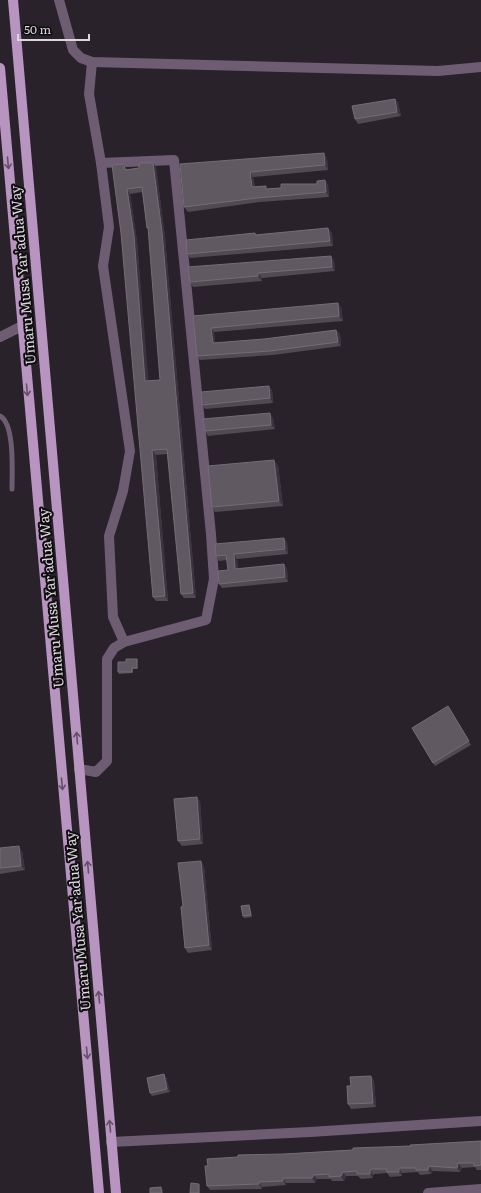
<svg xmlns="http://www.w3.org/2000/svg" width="481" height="1193" viewBox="0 0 481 1193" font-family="Literata,serif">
  <rect width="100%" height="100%" fill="#29222b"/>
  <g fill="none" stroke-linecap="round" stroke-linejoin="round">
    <path stroke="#6e5d72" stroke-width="5" d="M 0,416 C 15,424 12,472 12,489"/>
    <g stroke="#6e5d72" stroke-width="10">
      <path d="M 59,0 L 73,50 L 81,58 L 92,62 L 438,71 L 481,67"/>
      <path d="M 92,62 L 89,94 L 101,163 L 109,227 L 103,266 L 130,451 L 123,491 L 109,536 L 113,617 L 124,642"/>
      <path d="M 0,337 L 22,326"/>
      <path d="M 79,769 L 96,772 L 107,761 L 107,659 L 114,648 L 124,642 L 206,620 L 214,579 L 211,534 L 174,160 L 101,163"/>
      <path d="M 111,1142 L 310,1132 L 481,1121"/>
      <path d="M 428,1193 L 481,1189"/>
    </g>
    <g stroke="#b894c0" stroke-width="10">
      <path d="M 13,0 L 116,1193"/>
      <path d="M 0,68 L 99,1193"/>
    </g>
  </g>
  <g fill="#514a53" fill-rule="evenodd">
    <path d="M 395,99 L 398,103 L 401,116 L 358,124 L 355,119 Z"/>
    <path d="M 327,158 L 328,170 L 253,177 L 255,187 L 268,189 L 317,184 L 325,180 L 328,185 L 329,197 L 260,202 L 188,212 L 184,207 L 180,164 Z"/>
    <path d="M 153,163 L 156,167 L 165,237 L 196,598 L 184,598 L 181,594 L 167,454 L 156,455 L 168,601 L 156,601 L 153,597 L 124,164 L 127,169 L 128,170 L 139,168 ZM 142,192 L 147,228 L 149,230 L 160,380 L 148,381 L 137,241 L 130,194 Z"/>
    <path d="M 328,228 L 332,233 L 333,246 L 190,258 L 187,254 L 255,233 L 256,235 Z"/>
    <path d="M 334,260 L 335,271 L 262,278 L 262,281 L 193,287 L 190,282 Z"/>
    <path d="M 341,307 L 343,321 L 214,332 L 215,343 L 264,339 L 336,330 L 340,334 L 341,346 L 273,355 L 200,360 L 197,356 L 193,316 Z"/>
    <path d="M 272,390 L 273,403 L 205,409 L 202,405 Z"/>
    <path d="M 273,418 L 275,429 L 208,436 L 205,431 Z"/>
    <path d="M 278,465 L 283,506 L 215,512 L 212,507 Z"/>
    <path d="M 287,542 L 288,554 L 237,559 L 238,569 L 284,564 L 287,569 L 288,582 L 222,588 L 219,584 L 228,570 L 227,560 L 219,561 L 216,556 Z"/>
    <path d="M 137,659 L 138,660 L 138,669 L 133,669 L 133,673 L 119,674 L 118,672 L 126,662 Z"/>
    <path d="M 450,710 L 471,745 L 435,766 L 433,763 Z"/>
    <path d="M 200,801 L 203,844 L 182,846 L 178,841 Z"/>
    <path d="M 0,848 L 22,851 L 25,870 L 0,874 Z"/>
    <path d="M 204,866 L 212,950 L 188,953 L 185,948 L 183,906 Z"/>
    <path d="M 249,905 L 250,907 L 252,917 L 244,918 L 243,916 Z"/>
    <path d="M 371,1076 L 374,1081 L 376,1107 L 351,1109 L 348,1104 L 351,1086 Z"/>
    <path d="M 166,1077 L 170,1092 L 152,1096 L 150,1093 Z"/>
    <path d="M 481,1141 L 481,1170 L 477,1170 L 475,1167 L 462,1168 L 460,1172 L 433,1171 L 431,1174 L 420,1175 L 418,1172 L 402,1173 L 402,1176 L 390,1177 L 387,1173 L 375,1174 L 373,1175 L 373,1178 L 361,1179 L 358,1176 L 346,1176 L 344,1181 L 332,1181 L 331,1179 L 317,1179 L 315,1183 L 286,1183 L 286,1185 L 262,1187 L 262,1189 L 210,1190 L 207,1186 L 284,1154 L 411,1146 Z"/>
  </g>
  <g fill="#3b333d">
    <path d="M 395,99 L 398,103 L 401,116 L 397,112 Z"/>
    <path d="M 324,153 L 327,158 L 328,170 L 325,165 Z"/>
    <path d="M 153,163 L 156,167 L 165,237 L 196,598 L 193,593 Z"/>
    <path d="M 124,164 L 127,169 L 128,175 L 125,170 Z"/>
    <path d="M 250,172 L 253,177 L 255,191 L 252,187 Z"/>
    <path d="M 325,180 L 328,185 L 329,197 L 326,192 Z"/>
    <path d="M 127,189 L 130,194 L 137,241 L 149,386 L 145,381 Z"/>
    <path d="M 328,228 L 332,233 L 333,246 L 330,241 Z"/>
    <path d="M 331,256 L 334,260 L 335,271 L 332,267 Z"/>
    <path d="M 258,273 L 262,278 L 262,281 L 258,276 Z"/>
    <path d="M 338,303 L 341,307 L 343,321 L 339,316 Z"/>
    <path d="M 211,328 L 214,332 L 216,348 L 213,343 Z"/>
    <path d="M 336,330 L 340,334 L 341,346 L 338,342 Z"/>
    <path d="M 269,386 L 272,390 L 273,403 L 270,398 Z"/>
    <path d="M 270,413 L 273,418 L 275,429 L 271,425 Z"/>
    <path d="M 152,450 L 156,455 L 168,601 L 165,596 Z"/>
    <path d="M 274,460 L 278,465 L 283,506 L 279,501 Z"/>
    <path d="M 284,538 L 287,542 L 288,554 L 285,549 Z"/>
    <path d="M 234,554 L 237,559 L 239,574 L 235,569 Z"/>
    <path d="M 284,564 L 287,569 L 288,582 L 285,577 Z"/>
    <path d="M 137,659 L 138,660 L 138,669 L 137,668 Z"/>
    <path d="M 197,797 L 200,801 L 203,844 L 200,839 Z"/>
    <path d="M 19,846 L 22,851 L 25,870 L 21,866 Z"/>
    <path d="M 201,861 L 204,866 L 212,950 L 209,945 Z"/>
    <path d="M 249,905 L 250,907 L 252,917 L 251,915 Z"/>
    <path d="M 164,1074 L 166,1077 L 170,1092 L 167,1089 Z"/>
    <path d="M 371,1076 L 374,1081 L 376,1107 L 373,1103 Z"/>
    <path d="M 458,1163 L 462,1168 L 460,1172 L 457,1168 Z"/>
    <path d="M 429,1166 L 433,1171 L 431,1174 L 428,1170 Z"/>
    <path d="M 399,1168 L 402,1173 L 402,1176 L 399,1172 Z"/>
    <path d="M 370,1170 L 373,1175 L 373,1178 L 370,1174 Z"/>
    <path d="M 343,1172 L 346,1176 L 344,1181 L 341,1176 Z"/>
    <path d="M 314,1175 L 317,1179 L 315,1183 L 312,1178 Z"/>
    <path d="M 283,1178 L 286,1183 L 286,1185 L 283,1181 Z"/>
    <path d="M 259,1182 L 262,1187 L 262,1189 L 259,1184 Z"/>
    <path d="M 199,1184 L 200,1186 L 200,1193 L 199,1193 Z"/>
    <path d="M 161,1187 L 163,1191 L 163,1193 L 162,1193 Z"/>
  </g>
  <g fill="#605962" stroke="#736d75" fill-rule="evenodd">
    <path d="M 395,99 L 397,112 L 355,119 L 352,106 Z"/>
    <path d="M 324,153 L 325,165 L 250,172 L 252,187 L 266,186 L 266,189 L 281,188 L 281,184 L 317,184 L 317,181 L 325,180 L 326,192 L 257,198 L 184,207 L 180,164 Z"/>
    <path d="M 139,163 L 153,163 L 162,232 L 193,593 L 181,594 L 167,449 L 152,450 L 165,596 L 153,597 L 121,233 L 112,165 L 124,164 L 125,170 L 139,168 ZM 142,187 L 147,228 L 148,227 L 160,380 L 145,381 L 134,236 L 127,189 Z"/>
    <path d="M 328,228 L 330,241 L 187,254 L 186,240 L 255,233 L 255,235 Z"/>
    <path d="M 331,256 L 332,267 L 258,273 L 258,276 L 190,282 L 188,267 Z"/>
    <path d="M 338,303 L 339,316 L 211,328 L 213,343 L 264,339 L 336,330 L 338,342 L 270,351 L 197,356 L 193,316 Z"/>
    <path d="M 269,386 L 270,398 L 202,405 L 201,392 Z"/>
    <path d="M 270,413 L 271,425 L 205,431 L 203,419 Z"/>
    <path d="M 274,460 L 279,501 L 212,507 L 208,466 Z"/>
    <path d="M 284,538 L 285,549 L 234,554 L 235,569 L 284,564 L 285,577 L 219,584 L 218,571 L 228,570 L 226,555 L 216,556 L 215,544 Z"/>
    <path d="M 126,659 L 137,659 L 137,668 L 132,668 L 132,672 L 118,672 L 118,662 L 126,662 Z"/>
    <path d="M 448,706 L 469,741 L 433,763 L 412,728 Z"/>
    <path d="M 197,797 L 200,839 L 178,841 L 174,799 Z"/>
    <path d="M 19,846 L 21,866 L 0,868 L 0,848 Z"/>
    <path d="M 201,861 L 209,945 L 185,948 L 181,907 L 183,906 L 178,863 Z"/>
    <path d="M 249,905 L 251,915 L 243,916 L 241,906 Z"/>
    <path d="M 164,1074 L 167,1089 L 150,1093 L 147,1078 Z"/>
    <path d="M 371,1076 L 373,1103 L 348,1104 L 347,1086 L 351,1086 L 350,1077 Z"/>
    <path d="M 481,1141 L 481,1165 L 474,1166 L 474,1163 L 458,1163 L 457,1168 L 429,1166 L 428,1170 L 416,1170 L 416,1168 L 399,1168 L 399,1172 L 387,1172 L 386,1169 L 372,1169 L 370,1170 L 370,1174 L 357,1174 L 357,1171 L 343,1172 L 341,1176 L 329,1177 L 329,1174 L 314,1175 L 312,1178 L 283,1178 L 283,1181 L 259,1182 L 259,1184 L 207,1186 L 205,1166 L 208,1166 L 207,1159 L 238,1157 L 238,1155 L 284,1154 L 353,1150 L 353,1148 L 411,1146 L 410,1145 Z"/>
    <path d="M 191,1183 L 199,1184 L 199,1193 L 190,1193 Z"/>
    <path d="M 161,1187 L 162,1193 L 150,1193 L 150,1188 Z"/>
  </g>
  <defs><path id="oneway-shaft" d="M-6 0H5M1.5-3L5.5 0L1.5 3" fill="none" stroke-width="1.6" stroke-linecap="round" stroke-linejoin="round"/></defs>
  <g stroke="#645068">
    <use href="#oneway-shaft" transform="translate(8 163) rotate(85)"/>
    <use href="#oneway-shaft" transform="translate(27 390) rotate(85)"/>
    <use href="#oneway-shaft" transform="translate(77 738) rotate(-95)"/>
    <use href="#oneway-shaft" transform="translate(62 784) rotate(85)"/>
    <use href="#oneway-shaft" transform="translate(88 867) rotate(-95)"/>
    <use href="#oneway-shaft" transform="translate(99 997) rotate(-95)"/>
    <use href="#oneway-shaft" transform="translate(87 1053) rotate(85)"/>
    <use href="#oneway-shaft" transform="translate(110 1126) rotate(-95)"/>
  </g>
  <g text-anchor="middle" stroke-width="4" stroke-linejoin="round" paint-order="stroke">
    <g font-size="14" fill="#dbd7dc" stroke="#100d11">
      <text transform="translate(23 275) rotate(-95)" y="5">Umaru Musa Yar'adua Way</text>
      <text transform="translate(51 598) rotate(-95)" y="5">Umaru Musa Yar'adua Way</text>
      <text transform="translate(78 921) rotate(-95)" y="5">Umaru Musa Yar'adua Way</text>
    </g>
  </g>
  <path d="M18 34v6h71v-6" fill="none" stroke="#dbd7dc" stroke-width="2"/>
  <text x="24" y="34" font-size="12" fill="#dbd7dc" stroke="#100d11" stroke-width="3" paint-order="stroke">50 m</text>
</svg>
